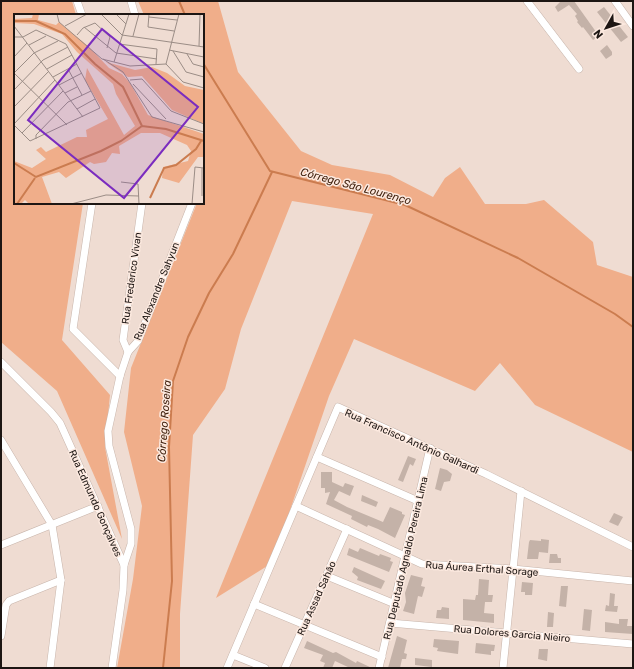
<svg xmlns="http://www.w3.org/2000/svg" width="634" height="669" viewBox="0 0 634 669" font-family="Rubik,sans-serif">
  <rect width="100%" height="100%" fill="#efdcd2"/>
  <g fill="#f0ae8a">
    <path d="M 1,1 L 72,1 L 76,15 L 15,15 L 15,203 L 83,203 L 62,340 L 110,395 L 105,447 L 122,539 L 57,391 L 1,342 Z"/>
    <path d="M 138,1 L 218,1 L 238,72 L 301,151 L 332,165 L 390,175 L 433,197 L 445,178 L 460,167 L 485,204 L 526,204 L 544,200 L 593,242 L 597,265 L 633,277 L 633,452 L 535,405 L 500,363 L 475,391 L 354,339 L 329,396 L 272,563 L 216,598 L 373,214 L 292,201 L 241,329 L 225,389 L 193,435 L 180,614 L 180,668 L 117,668 L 133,579 L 142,506 L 124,432 L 131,368 L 197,203 L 203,203 L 204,183 L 203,15 L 144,15 Z"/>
  </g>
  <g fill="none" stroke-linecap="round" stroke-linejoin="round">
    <g stroke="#cb7c4f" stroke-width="2">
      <path d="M 179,1 L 185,15"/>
      <path d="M 203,63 L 270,171 L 405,205 L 518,258 L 615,314 L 633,327"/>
      <path d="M 163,668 L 172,581 L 169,447 L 173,381 L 188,337 L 209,293 L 233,254 L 272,172"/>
    </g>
  </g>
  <g fill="#c4b2a8">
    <path d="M 561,1 L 574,1 L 599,36 L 593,40 L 583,27 L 582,28 L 577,22 L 578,21 L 575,16 L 577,14 L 569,5 L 558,12 L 555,7 Z"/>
    <path d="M 604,7 L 628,37 L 621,42 L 597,12 Z"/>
    <path d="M 607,45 L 612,52 L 612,55 L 606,59 L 600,51 Z"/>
    <path d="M 408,456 L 416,459 L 413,466 L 410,464 L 403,482 L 398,480 Z"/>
    <path d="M 440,468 L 447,470 L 452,474 L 450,481 L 444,482 L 441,491 L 435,489 Z"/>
    <path d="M 321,472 L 332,472 L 332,482 L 343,487 L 345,483 L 354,486 L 350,496 L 339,491 L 334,500 L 347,507 L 383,522 L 390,507 L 402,512 L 402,514 L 405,515 L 395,538 L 378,529 L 368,525 L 367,527 L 351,519 L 352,516 L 326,504 L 330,492 L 325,493 L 325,488 L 321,488 Z"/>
    <path d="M 362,495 L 378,502 L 376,507 L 361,501 Z"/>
    <path d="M 614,513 L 623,517 L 618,526 L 609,522 Z"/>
    <path d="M 541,539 L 549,540 L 548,553 L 539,552 L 538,559 L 527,559 L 529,542 L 530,540 L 541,541 Z"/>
    <path d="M 349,548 L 358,552 L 360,548 L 379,556 L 380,554 L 391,558 L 390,561 L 393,562 L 389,572 L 347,555 Z"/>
    <path d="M 550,554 L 557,554 L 558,558 L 561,558 L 561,563 L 549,563 Z"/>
    <path d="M 354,567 L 385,581 L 381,589 L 357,580 L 358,577 L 352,572 Z"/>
    <path d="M 411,575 L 423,578 L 421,586 L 425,587 L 422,597 L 418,596 L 414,614 L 403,611 L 406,602 L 405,593 Z"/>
    <path d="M 479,579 L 489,580 L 488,595 L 493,595 L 492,602 L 485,602 L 484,613 L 494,614 L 494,623 L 463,620 L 463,599 L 475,600 L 476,595 L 478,595 Z"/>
    <path d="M 522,582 L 533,583 L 532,595 L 525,595 L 525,592 L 521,592 Z"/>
    <path d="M 561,586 L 568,586 L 566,607 L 559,606 Z"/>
    <path d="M 610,593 L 615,594 L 614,606 L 618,606 L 617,612 L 605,611 L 606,605 L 609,606 Z"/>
    <path d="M 442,607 L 449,608 L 449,619 L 436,618 L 437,610 L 441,610 Z"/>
    <path d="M 584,609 L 592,610 L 590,631 L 582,630 Z"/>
    <path d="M 548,612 L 554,613 L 553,627 L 547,627 Z"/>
    <path d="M 619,619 L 628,619 L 627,626 L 633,626 L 633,634 L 605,632 L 605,622 L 619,624 Z"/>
    <path d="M 397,636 L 407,640 L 404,653 L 407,654 L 406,659 L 402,659 L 400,668 L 388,668 Z"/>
    <path d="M 434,639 L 459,641 L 458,654 L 437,651 L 438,648 L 433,647 Z"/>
    <path d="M 307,641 L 333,653 L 336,652 L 356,663 L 357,661 L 372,668 L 350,668 L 335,661 L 332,668 L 323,668 L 325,663 L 320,661 L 323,655 L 304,648 Z"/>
    <path d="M 476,643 L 495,645 L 494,651 L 491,651 L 491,655 L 475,653 Z"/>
    <path d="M 539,649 L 548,649 L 547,661 L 538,659 Z"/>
    <path d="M 415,658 L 432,660 L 432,667 L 415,665 Z"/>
  </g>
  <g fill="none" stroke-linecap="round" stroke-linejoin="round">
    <g stroke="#c8b5ab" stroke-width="8">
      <g id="minor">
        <path d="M 77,1 L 82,15"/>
        <path d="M 131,1 L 135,15"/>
        <path d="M 527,1 L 579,69"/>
        <path d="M 615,1 L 633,26"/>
        <path d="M 92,203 L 73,329 L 120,376"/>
        <path d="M 128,352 L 123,340 L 142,203"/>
        <path d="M 1,362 L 51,412 L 60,423 L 124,565 L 123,590 L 112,668"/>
        <path d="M 1,440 L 52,525 L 61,580 L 50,668"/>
        <path d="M 317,457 L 418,501"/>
        <path d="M 296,506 L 422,564 L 513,569 L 633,581"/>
        <path d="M 1,545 L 98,506"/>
        <path d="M 124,565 L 131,544 L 131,529 L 109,446 L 108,431 L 120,376 L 128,352 L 138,341 L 192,203"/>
        <path d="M 327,576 L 395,604"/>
        <path d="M 254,604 L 382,657"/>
        <path d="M 390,623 L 633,644"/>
        <path d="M 1,636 L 6,605 L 9,601 L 61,580"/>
        <path d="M 233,655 L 265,668"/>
        <path d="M 227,668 L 338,407 L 486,474 L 633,547"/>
        <path d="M 285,668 L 347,529"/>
        <path d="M 379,668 L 430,448"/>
        <path d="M 503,668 L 521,491"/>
      </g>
    </g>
    <use href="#minor" stroke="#fff" stroke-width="7"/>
  </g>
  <g text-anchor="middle" stroke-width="3" stroke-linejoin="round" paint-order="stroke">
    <g font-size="10" fill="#1d1613" stroke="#fce9df">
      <text transform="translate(131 278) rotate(-82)" y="4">Rua Frederico Vivan</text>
      <text transform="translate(156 291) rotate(-68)" y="4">Rua Alexandre Sahyun</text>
      <text transform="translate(412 441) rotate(24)" y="4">Rua Francisco Antônio Galhardi</text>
      <text transform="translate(96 503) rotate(66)" y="4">Rua Edmundo Gonçalves</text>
      <text transform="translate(405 558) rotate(-77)" y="4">Rua Deputado Agnaldo Pereira Lima</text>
      <text transform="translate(482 568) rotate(4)" y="4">Rua Áurea Erthal Sorage</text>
      <text transform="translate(316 598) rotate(-66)" y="4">Rua Assad Sahão</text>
      <text transform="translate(512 633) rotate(5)" y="4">Rua Dolores Garcia Nieiro</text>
    </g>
    <g font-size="11" font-style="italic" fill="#42220f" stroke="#fce9df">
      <text transform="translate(356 186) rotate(15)" y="4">Córrego São Lourenço</text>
      <text transform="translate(164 421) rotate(-86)" y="4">Córrego Roseira</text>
    </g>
  </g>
  <g transform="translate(14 14)">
    <rect width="190" height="190" fill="#efdcd2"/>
    <path d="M 19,0 L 25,0 L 24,6 L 42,11 L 45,8 L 74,32 L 95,54 L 108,60 L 116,69 L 134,101 L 190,120 L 190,143 L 184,143 L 165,169 L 148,164 L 149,153 L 174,147 L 177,137 L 173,131 L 146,119 L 127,119 L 105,132 L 106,140 L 98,139 L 92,148 L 80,150 L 76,148 L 52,164 L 45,158 L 28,163 L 38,190 L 15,190 L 11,186 L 7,190 L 0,190 L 0,147 L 18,154 L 32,145 L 22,136 L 27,133 L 32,138 L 63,123 L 73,123 L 72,116 L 94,105 L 71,66 L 73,54 L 110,121 L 121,112 L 102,80 L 99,70 L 63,38 L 48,20 L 20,10 L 1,9 L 0,5 L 18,4 ZM 92,48 L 121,56 L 138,53 L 153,59 L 171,72 L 190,76 L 190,110 L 158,96 L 128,62 L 114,63 Z" fill="#f0ae8a"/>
    <path fill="none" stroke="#cb7c4f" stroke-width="2" d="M 1,7 L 22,7 L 51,20 L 81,50 L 109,73 L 128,112M 0,149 L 22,163 L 87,137 L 107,127 L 128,112 L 152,115 L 190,127M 136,184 L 150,154 L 162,151 L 182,135 L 187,127M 3,190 L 21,164"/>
    <path fill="none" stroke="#9b8d86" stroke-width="1" d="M 43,0 L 45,8 L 88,45 L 116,52 L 152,50 L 169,68 L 190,74M 87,0 L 108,21 L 190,33M 102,0 L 112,10M 135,0 L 134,13 L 160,17M 135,3 L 163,6M 0,12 L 69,103M 51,12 L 73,0M 70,13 L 102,39 L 143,45M 63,21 L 69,14 L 81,9 L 96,23 L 93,34M 119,22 L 125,0M 0,23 L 9,23 L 22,16 L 52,30 L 86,94 L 16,127 L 0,111M 105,30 L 143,35 L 142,50M 15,31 L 32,22M 185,32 L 186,0M 155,36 L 190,43M 159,37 L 172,58 L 190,63M 173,40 L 179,50 L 190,53M 0,43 L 13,29M 89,45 L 109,58 L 138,103 L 190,118M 100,48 L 115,0M 152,50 L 165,0M 33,55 L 58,41M 54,55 L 68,81M 0,59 L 53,111M 0,59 L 20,39 L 44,27M 39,63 L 63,50M 116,66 L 128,65 L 157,97 L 190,110M 119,70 L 152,105M 45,71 L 68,59M 0,76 L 29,46 L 54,33M 51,79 L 63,73M 0,93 L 35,57M 63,95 L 81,85M 0,110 L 41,66M 8,119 L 49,77M 22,125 L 22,121 L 54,88 L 77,77M 107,168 L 124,170 L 125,190M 188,182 L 188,154M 57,190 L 92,181 L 125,182M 178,190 L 181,153 L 190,154"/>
    <path fill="#7b2cbf" fill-opacity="0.15" stroke="#7b2cbf" stroke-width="2" d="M 88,15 L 184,93 L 110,184 L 14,106 Z"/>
    <rect width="190" height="190" fill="none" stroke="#1d1613" stroke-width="2"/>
  </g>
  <rect width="634" height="669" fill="none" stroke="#1d1613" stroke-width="4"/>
  <g transform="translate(606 28) rotate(231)" stroke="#fce9df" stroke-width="3" paint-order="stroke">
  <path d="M0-3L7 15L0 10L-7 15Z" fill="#1d1613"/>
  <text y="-6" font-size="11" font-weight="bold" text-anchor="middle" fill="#1d1613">N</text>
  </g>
</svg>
